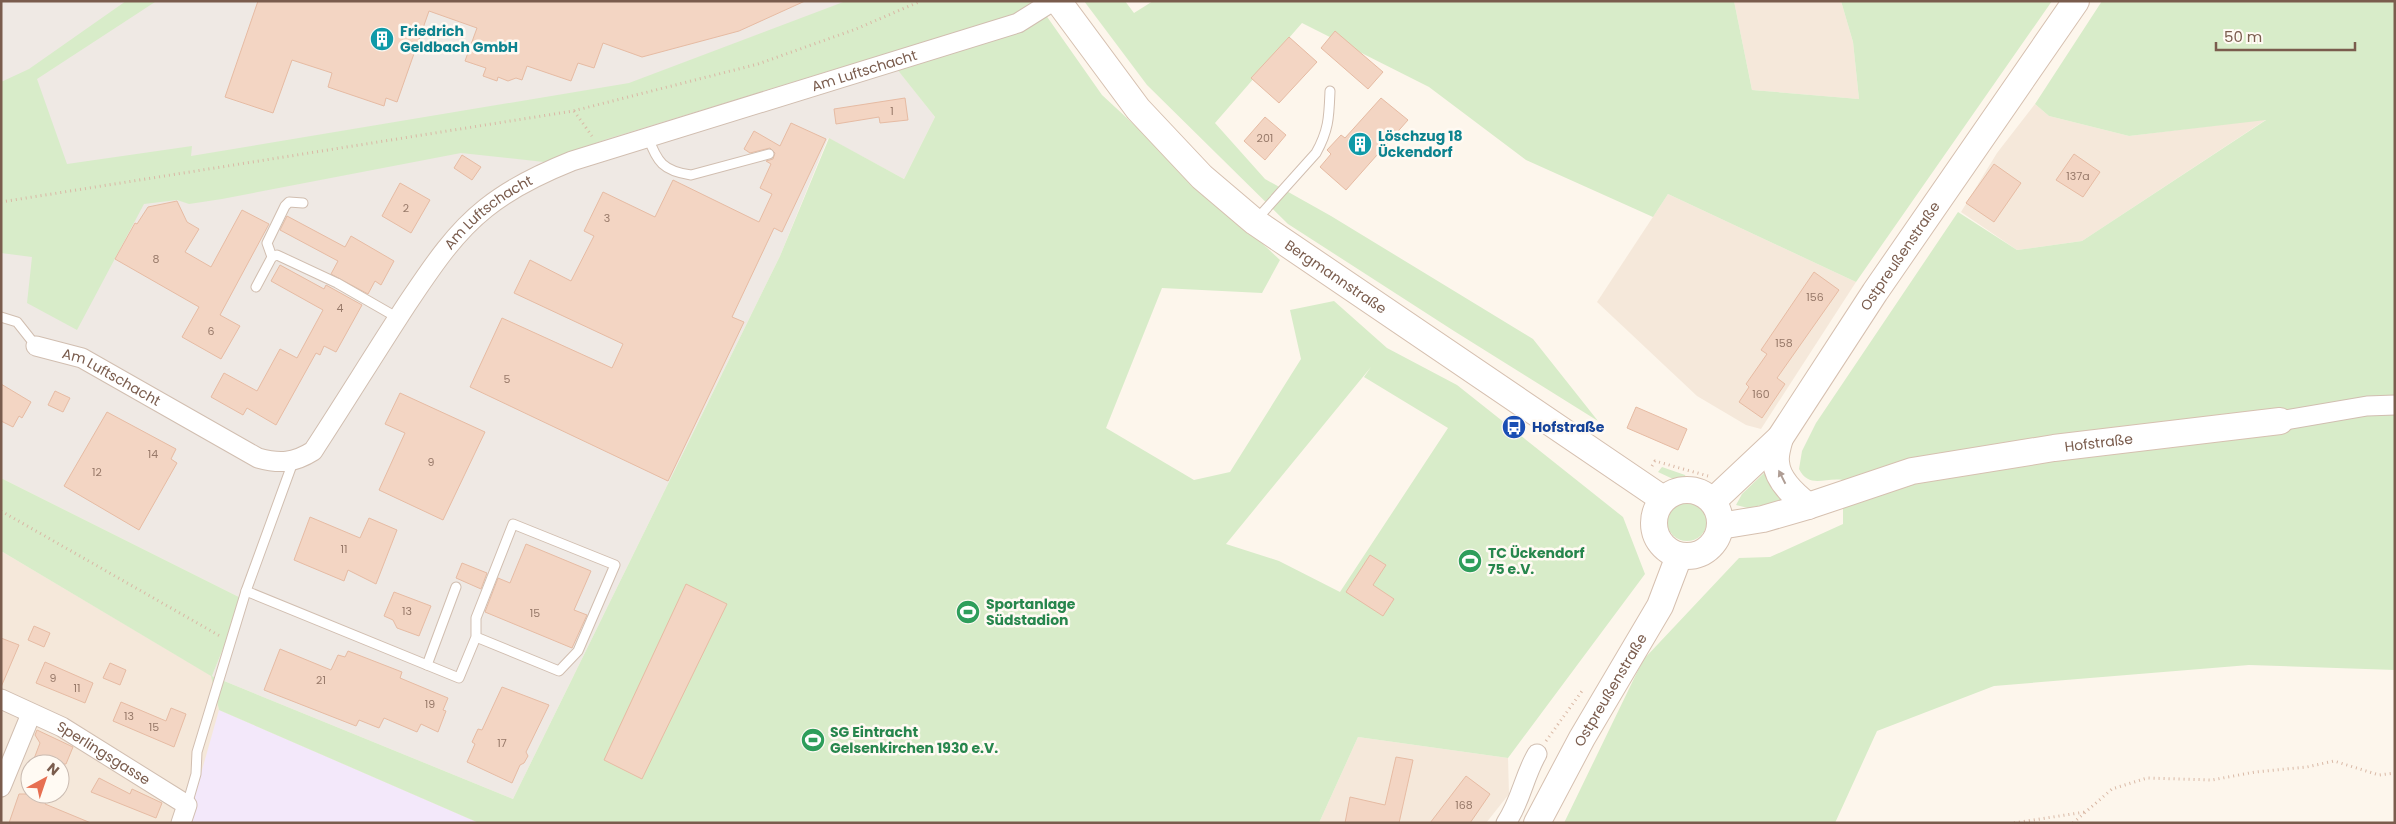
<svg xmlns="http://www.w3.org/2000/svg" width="2396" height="824" viewBox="0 0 2396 824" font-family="Poppins,sans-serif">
  <rect width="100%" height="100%" fill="#fdf6ec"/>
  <g fill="#f5e8da" fill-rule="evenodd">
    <path d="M 1734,1 L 1841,1 L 1853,42 L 1859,99 L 1752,90 Z"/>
    <path d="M 2035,104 L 2049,116 L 2129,136 L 2267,119 L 2082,241 L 2017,250 L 1961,212 L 1997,153 Z"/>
    <path d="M 1668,194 L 1856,282 L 1761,429 L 1746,425 L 1697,396 L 1597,302 Z"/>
    <path d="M 1,551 L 212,676 L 219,710 L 479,823 L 1,823 ZM 30,764 L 60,764 L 60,794 L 30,794 Z"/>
    <path d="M 1358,737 L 1508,758 L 1509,794 L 1486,823 L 1319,823 Z"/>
  </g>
  <path fill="#efe9e4" d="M 1,1 L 849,1 L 885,53 L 935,117 L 904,179 L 828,138 L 780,256 L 513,799 L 212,676 L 243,599 L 1,478 Z"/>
  <path fill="#f3e8fa" d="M 219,710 L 479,823 L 187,823 Z"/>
  <g fill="#d8ecc9" fill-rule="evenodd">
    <path d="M 126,1 L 155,2 L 37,79 L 67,164 L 192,146 L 191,156 L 629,83 L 846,1 L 1036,1 L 1102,95 L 1280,260 L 1262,293 L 1162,288 L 1106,428 L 1194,480 L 1230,472 L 1301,359 L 1290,310 L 1334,301 L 1387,348 L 1457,385 L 1623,517 L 1645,574 L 1508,758 L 1358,737 L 1319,823 L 479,823 L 219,710 L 211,676 L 1,551 L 1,478 L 243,599 L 212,676 L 513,799 L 780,256 L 829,138 L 904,179 L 935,117 L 885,54 L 607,139 L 544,162 L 461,153 L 222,199 L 189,204 L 177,200 L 144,204 L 77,330 L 27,303 L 32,257 L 1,253 L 1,82 L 29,69 ZM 1371,367 L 1364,377 L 1448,428 L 1340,592 L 1279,561 L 1226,544 Z"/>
    <path d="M 1084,1 L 1125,1 L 1134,13 L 1153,1 L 1734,1 L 1752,90 L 1859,99 L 1853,42 L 1841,1 L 2052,1 L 1856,282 L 1668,194 L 1653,217 L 1526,160 L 1429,87 L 1302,23 L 1215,123 L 1265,179 L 1331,216 L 1533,339 L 1598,421 L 1454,331 L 1288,224 L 1147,85 Z"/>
    <path d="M 2102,1 L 2395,1 L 2395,670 L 2249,665 L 1994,686 L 1877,731 L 1835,823 L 1564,823 L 1643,660 L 1739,558 L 1770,557 L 1843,524 L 1843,480 C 1825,477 1809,489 1799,469 L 1802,451 L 1816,423 L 1958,212 L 2017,250 L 2082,241 L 2266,120 L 2129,136 L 2049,116 L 2035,104 Z"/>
    <path d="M 1662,467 L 1685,475 L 1687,480 L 1673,479 L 1658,472 Z"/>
    <path d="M 1765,472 L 1782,501 L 1748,508 L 1736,505 L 1742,494 Z"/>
    <circle cx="1687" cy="521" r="20"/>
  </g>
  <g fill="#f3d5c3" stroke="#e6bba3">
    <path d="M 258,1 L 805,1 L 739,31 L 642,57 L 603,43 L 594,68 L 578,63 L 571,81 L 527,66 L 522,80 L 516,78 L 508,81 L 498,77 L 497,81 L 483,76 L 486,68 L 465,61 L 477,28 L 429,11 L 397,102 L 386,98 L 384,106 L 328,87 L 332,73 L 292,60 L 273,113 L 225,97 Z"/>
    <path d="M 1335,31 L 1383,72 L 1368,89 L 1321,48 Z"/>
    <path d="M 1289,37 L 1317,62 L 1279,103 L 1251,78 Z"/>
    <path d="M 905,98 L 908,120 L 880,123 L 879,117 L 836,124 L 834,109 Z"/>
    <path d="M 1381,98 L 1408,120 L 1346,190 L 1320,167 L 1331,154 L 1327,150 L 1341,135 L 1345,138 Z"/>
    <path d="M 1265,117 L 1286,135 L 1265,160 L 1244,141 Z"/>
    <path d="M 791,123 L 826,139 L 782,232 L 774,228 L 732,317 L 744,322 L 668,481 L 470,387 L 502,318 L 612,368 L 623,344 L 514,293 L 530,260 L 571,281 L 594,236 L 584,231 L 603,192 L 655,217 L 673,180 L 759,222 L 772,194 L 760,188 L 771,164 L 766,161 L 773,159 L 775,153 L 770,148 L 750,153 L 744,149 L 754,131 L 780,146 Z"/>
    <path d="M 2074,154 L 2100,172 L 2083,197 L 2056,180 Z"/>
    <path d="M 462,155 L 481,167 L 472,180 L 454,168 Z"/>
    <path d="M 1994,164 L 2021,183 L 1994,222 L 1966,203 Z"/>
    <path d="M 400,183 L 430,200 L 411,233 L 382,216 Z"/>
    <path d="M 177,201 L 187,222 L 199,229 L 185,252 L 211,267 L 242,210 L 269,224 L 220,315 L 240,326 L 221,359 L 182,337 L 199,307 L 115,259 L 135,223 L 137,224 L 148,207 Z"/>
    <path d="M 287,216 L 345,247 L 351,236 L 394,261 L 381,285 L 375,281 L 368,294 L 331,274 L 338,261 L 280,230 Z"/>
    <path d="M 280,265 L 324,289 L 326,285 L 362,305 L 336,352 L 324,346 L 320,355 L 316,353 L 276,425 L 247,408 L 243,415 L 211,397 L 224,373 L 257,391 L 280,349 L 297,358 L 323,310 L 271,281 Z"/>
    <path d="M 1814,272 L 1839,290 L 1777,378 L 1785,384 L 1762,418 L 1739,402 L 1749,387 L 1746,384 L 1767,354 L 1761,350 Z"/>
    <path d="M 1,384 L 31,402 L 22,418 L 19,416 L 13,427 L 1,421 Z"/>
    <path d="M 55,391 L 70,398 L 63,412 L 48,405 Z"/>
    <path d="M 400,393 L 485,432 L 443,520 L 379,490 L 405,433 L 385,424 Z"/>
    <path d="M 1636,407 L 1687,429 L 1678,450 L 1627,428 Z"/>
    <path d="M 107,412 L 176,449 L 171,459 L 177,463 L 139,530 L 64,486 Z"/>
    <path d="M 310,517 L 360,538 L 369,518 L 397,530 L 376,584 L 348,570 L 344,581 L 294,560 Z"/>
    <path d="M 526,544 L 591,571 L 574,610 L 587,615 L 572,648 L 485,612 L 498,578 L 510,583 Z"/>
    <path d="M 1370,555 L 1386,565 L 1373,585 L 1394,599 L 1383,616 L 1346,592 Z"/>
    <path d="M 462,563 L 487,573 L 481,589 L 456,578 Z"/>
    <path d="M 686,584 L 727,604 L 642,779 L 604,760 Z"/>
    <path d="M 394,592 L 431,606 L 419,636 L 397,628 L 393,620 L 384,616 Z"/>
    <path d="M 34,626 L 50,633 L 44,647 L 28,640 Z"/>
    <path d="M 1,638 L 19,645 L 1,687 Z"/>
    <path d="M 280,649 L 331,670 L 338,655 L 345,657 L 348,651 L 402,672 L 400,678 L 448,698 L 443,710 L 446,711 L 438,732 L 421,724 L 417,732 L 384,718 L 379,728 L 359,720 L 356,726 L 264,690 Z"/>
    <path d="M 45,662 L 93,683 L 85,703 L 36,683 Z"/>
    <path d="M 110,663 L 126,670 L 120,685 L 103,678 Z"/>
    <path d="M 502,687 L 549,705 L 526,752 L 528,756 L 524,763 L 520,765 L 512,783 L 467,762 L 475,744 L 472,742 L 478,729 L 482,730 Z"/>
    <path d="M 121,702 L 166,721 L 171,708 L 186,714 L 174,747 L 113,721 Z"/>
    <path d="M 37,730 L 73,747 L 66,764 L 32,764 L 40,743 L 35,735 Z"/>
    <path d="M 1396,757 L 1413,760 L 1399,823 L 1345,823 L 1350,797 L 1385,805 Z"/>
    <path d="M 1466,776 L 1490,794 L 1470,823 L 1430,823 Z"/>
    <path d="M 99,778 L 130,794 L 132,789 L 162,803 L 156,818 L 91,792 Z"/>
    <path d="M 19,794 L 49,794 L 45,804 L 91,823 L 9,823 Z"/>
  </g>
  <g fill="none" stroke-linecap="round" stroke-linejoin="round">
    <g stroke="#d1beb0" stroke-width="11">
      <g id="lane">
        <path d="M 648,137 C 657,162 663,171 691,175 L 769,154"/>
        <path d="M 1256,220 L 1316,153 C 1329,130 1329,116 1330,91"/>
        <path d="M 272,257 L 267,243 L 285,206 L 289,202 L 303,203"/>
        <path d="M 256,287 L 272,257 L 277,255 L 337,283 L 398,318"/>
        <path d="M 1,317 L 17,322 L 36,346"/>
        <path d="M 246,591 L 427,665 L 456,587"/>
        <path d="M 427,665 L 459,678 L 476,637 L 559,671 L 578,651 L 615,565 L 513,524 L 476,618 L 476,637"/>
        <path d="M 187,805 L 196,774 L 197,752 L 246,591 L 293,462"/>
      </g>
    </g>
    <g stroke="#d1beb0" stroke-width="21">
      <g id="street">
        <path id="s1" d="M 36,346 L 82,358 L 258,458 C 280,464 294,463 313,451 C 345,402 375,353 407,304 C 430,270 453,234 486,208 C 512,187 542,173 572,161 L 1018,23 L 1053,1"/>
        <path d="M 2280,421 L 2367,406 L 2395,405"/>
        <path id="s2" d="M 1,699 L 62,727 L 187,805 L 181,823"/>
        <path d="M 1,787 L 31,714"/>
        <path d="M 1506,823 C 1521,801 1524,776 1537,754"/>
      </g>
    </g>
    <g stroke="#d6c0b0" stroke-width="28">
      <g id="secondary">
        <path id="s3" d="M 1058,1 L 1138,109 L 1202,177 L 1255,222 L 1663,499"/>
        <path d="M 1780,438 C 1778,445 1775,455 1776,462 C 1777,480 1795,496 1808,506"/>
        <circle cx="1687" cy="523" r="33"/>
        <path id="s4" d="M 1713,501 L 1780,438 L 1875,292 L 2076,1"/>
        <path id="s5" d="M 1720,526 L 1763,519 L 1808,506 L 1912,471 L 2054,448 L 2280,421"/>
        <path id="s6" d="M 1537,823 L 1582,738 L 1660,606 L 1679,556"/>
      </g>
    </g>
    <g stroke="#d9b8a5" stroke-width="3" stroke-dasharray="1 4" stroke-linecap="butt">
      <path d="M 574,111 L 592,136"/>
      <path d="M 1,202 L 573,111 L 758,64 L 856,29 L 921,1"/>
      <path d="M 1652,466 L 1655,461 L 1708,476"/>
      <path d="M 1,511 L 220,636"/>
      <path d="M 1546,741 L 1582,691"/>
      <path d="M 2014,823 L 2085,812"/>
      <path d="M 2073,823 L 2112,789 L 2147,778 L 2212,780 L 2255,772 L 2307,767 L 2334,761 L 2379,775 L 2395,773"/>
    </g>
    <use href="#lane" stroke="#fff" stroke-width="9"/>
    <use href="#street" stroke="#fff" stroke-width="19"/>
    <use href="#secondary" stroke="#fff" stroke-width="26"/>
  </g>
  <defs><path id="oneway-solid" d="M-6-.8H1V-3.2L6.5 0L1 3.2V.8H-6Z" transform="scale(1.25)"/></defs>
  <use fill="#af9d94" href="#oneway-solid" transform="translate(1782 477) rotate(-117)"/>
  <defs>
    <g id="building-disc" transform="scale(1.25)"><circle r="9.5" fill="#0f9aa8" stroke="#fffaf3"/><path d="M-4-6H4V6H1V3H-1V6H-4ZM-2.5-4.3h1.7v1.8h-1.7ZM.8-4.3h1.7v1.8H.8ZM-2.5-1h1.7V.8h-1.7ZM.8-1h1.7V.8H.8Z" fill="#fff"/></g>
    <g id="bus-disc" transform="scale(1.25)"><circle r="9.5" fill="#1a4fb4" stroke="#fffaf3"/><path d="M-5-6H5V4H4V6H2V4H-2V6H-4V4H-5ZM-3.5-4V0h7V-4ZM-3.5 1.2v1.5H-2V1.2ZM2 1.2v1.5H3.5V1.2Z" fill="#fff"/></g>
    <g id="stadium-disc" transform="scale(1.25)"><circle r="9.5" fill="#2e9e5b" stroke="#fffaf3"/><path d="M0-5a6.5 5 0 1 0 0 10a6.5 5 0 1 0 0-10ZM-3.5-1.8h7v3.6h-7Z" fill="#fff"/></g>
  </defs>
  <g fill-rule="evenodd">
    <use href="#building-disc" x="382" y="39"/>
    <use href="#building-disc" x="1360" y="144"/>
    <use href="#bus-disc" x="1514" y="427"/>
    <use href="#stadium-disc" x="1470" y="561"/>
    <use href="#stadium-disc" x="968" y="612"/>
    <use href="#stadium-disc" x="813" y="740"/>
  </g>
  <g text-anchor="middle" stroke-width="5" stroke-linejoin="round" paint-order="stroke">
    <g font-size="11" fill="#987a6a">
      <text x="892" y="115">1</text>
      <text x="1265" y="142">201</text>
      <text x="2078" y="180">137a</text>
      <text x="406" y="212">2</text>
      <text x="607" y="222">3</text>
      <text x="156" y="263">8</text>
      <text x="1815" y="301">156</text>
      <text x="340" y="312">4</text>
      <text x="211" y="335">6</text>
      <text x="1784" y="347">158</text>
      <text x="507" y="383">5</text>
      <text x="1761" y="398">160</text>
      <text x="153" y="458">14</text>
      <text x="431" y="466">9</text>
      <text x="97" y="476">12</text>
      <text x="344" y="553">11</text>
      <text x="407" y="615">13</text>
      <text x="535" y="617">15</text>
      <text x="53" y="682">9</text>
      <text x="321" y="684">21</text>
      <text x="77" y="692">11</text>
      <text x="430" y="708">19</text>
      <text x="129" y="720">13</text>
      <text x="154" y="731">15</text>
      <text x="502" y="747">17</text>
      <text x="1464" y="809">168</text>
    </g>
    <g font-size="14" font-weight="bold" fill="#0d838f" stroke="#fffaf3" text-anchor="start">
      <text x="400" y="36">Friedrich<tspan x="400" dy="16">Geldbach GmbH</tspan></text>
      <text x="1378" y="141">Löschzug 18<tspan x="1378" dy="16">Ückendorf</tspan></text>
    </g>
    <g font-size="14" fill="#7a5c4d" stroke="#fffaf3">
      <text dy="5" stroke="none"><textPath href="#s1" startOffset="1011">Am Luftschacht</textPath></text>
      <text dy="5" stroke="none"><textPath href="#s1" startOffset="606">Am Luftschacht</textPath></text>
      <text dy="5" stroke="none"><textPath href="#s4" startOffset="310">Ostpreußenstraße</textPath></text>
      <text dy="5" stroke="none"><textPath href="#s3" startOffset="395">Bergmannstraße</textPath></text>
      <text dy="5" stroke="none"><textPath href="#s1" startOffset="82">Am Luftschacht</textPath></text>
      <text dy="5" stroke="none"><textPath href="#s5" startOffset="389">Hofstraße</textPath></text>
      <text dy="5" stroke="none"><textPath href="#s6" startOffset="152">Ostpreußenstraße</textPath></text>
      <text dy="5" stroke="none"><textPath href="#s2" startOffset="116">Sperlingsgasse</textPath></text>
    </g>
    <g font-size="14" font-weight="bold" fill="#164399" stroke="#fffaf3" text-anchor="start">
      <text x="1532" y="432">Hofstraße</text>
    </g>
    <g font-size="14" font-weight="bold" fill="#27864d" stroke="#fffaf3" text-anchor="start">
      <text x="1488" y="558">TC Ückendorf<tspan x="1488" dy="16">75 e.V.</tspan></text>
      <text x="986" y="609">Sportanlage<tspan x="986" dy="16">Südstadion</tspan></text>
      <text x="830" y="737">SG Eintracht<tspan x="830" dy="16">Gelsenkirchen 1930 e.V.</tspan></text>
    </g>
  </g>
  <rect width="2396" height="824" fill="none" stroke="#7a5c4d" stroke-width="5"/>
  <g transform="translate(45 779) rotate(40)"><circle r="24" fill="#fffaf3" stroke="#cabbb1"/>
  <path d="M0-4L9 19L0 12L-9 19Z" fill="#e76f51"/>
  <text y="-8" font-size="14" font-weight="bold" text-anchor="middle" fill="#7a5c4d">N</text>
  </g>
  <path d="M2216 42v8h139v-8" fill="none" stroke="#7a5c4d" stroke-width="2.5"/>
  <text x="2224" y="42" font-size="15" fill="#7a5c4d" stroke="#fffaf3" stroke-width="4" paint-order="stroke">50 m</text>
</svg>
